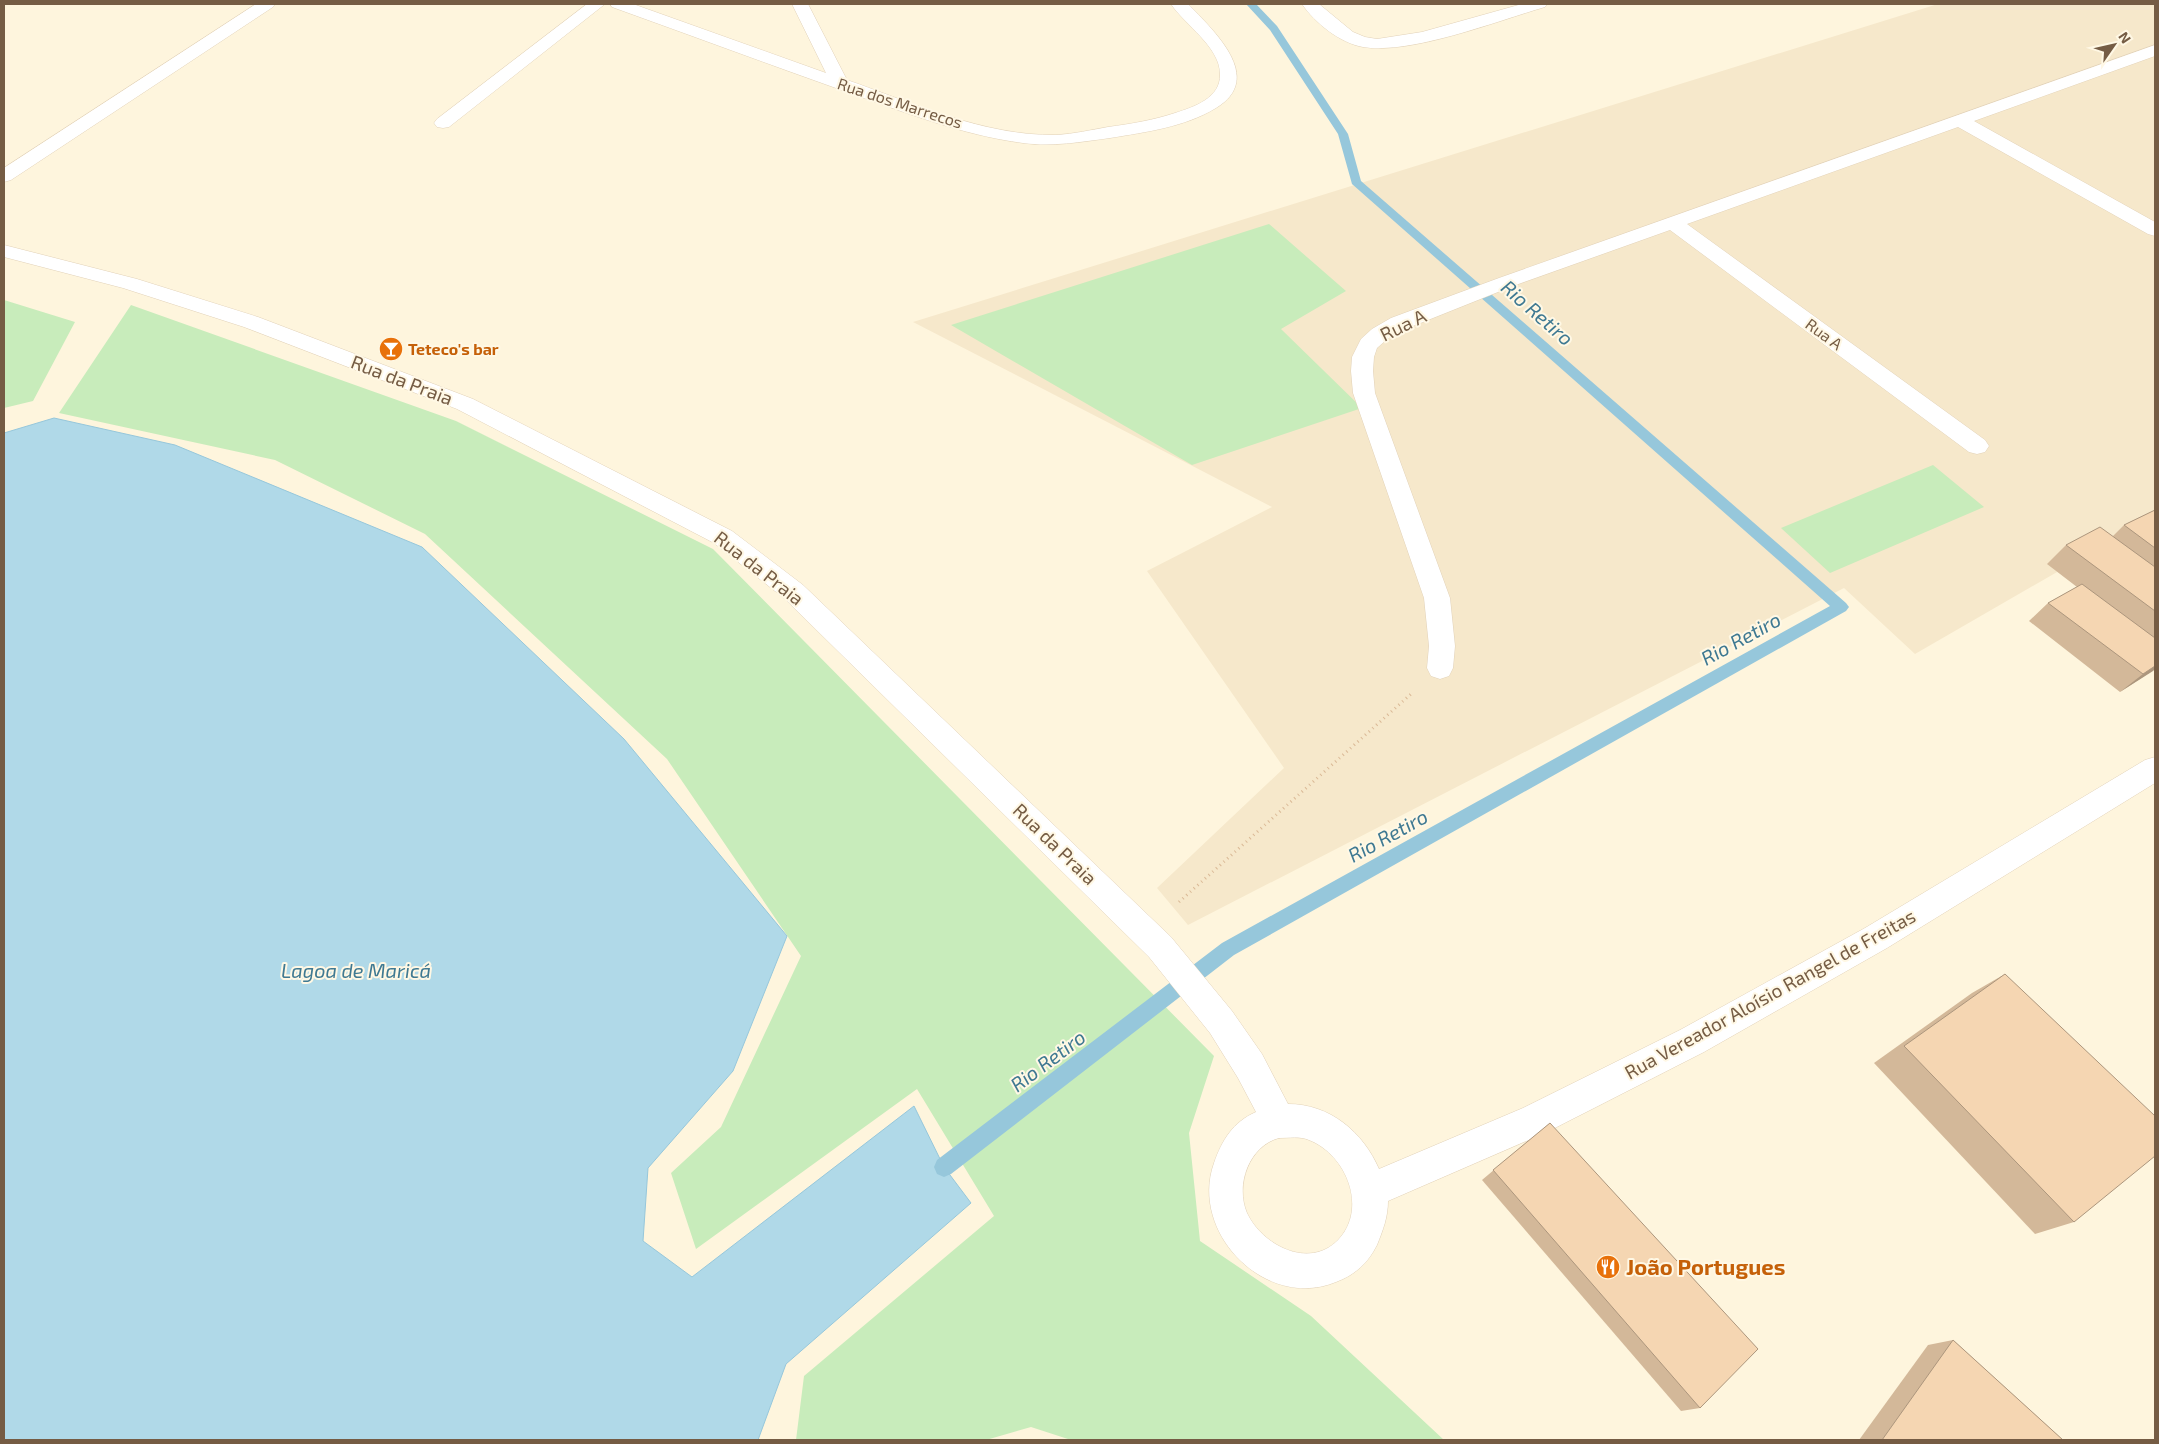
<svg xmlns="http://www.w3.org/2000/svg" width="2159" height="1444" viewBox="0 0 2159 1444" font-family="'Exo 2',sans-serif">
  <rect width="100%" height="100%" fill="#fef5dd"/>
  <path fill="#f6e8cb" d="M 1938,4 L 2155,4 L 2155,518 L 2104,545 L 1915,654 L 1844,588 L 1188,925 L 1157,888 L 1284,768 L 1147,571 L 1272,507 L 913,322 Z"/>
  <g fill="#c8ecbb">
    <path d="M 1269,224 L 1346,291 L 1281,329 L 1362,408 L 1192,465 L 951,325 Z"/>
    <path d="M 4,300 L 75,322 L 33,401 L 4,408 Z"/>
    <path d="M 131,305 L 456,421 L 713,549 L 1214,1056 L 1189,1133 L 1200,1241 L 1311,1316 L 1444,1440 L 1071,1440 L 1031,1427 L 986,1440 L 796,1440 L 804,1376 L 994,1216 L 917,1089 L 696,1249 L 671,1173 L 721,1127 L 801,956 L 667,759 L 425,534 L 275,460 L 59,413 Z"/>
    <path d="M 1933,465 L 1984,507 L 1830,573 L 1781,528 Z"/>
  </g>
  <path fill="#b0d9e8" stroke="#96c7db" d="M 54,418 L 175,445 L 422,547 L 624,739 L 787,936 L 733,1071 L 648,1168 L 643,1241 L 692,1277 L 914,1106 L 944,1167 L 971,1203 L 786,1364 L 758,1440 L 4,1440 L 4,433 Z"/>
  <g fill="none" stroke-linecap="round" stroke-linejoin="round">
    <path fill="#96c7db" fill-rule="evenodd" d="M 1246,4 L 1256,4 L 1277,26 L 1348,134 L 1361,181 L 1846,603 L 1849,607 L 1846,611 L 1234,955 L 951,1174 L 944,1177 L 937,1174 L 934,1167 L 937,1160 L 1222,943 L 1830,606 L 1352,184 L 1338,134 L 1270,30 Z"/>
    <g stroke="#e2d2b9" stroke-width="1">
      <g id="street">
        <path d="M 256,4 L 275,4 L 273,7 L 11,180 L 4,182 L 4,168 Z"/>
        <path d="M 587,4 L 605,4 L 449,127 L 443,128 L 437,127 L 434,123 L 437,119 Z"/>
        <path d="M 610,4 L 633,4 L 826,73 L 792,4 L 808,4 L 847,80 C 913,103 984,136 1056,135 C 1074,134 1091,130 1108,127 C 1131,124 1154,120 1175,113 C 1194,107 1221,98 1220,74 C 1220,47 1185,25 1171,4 L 1188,4 C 1213,30 1266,78 1216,108 C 1185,127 1146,132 1110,138 C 1080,142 1053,147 1023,143 C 962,135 904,112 847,92 C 768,64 690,35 612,7 Z"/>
        <path d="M 1302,4 L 1319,4 L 1353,32 L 1365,37 L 1377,39 L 1422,32 L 1522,4 L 1547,4 L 1545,7 C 1497,21 1410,55 1363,47 C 1340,43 1315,23 1302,4 Z"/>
        <path d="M 2155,45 L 2155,56 L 1974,121 L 2155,222 L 2155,236 L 2148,234 L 1958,127 L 1687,224 L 1985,440 L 1989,446 L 1985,452 L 1977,454 L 1969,452 L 1670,230 L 1513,286 L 1393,334 L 1377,348 L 1374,357 L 1373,371 L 1375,393 L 1450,598 L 1455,646 L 1453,668 L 1449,676 L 1440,679 L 1431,676 L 1427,668 L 1429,646 L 1424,598 L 1353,393 L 1351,371 L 1352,357 L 1361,339 L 1372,329 L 1391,318 L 1499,278 Z"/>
        <path d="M 4,245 L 137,279 L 258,317 L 473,399 L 732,531 L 803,585 L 1171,937 L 1232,1011 L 1262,1054 L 1288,1104 C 1330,1104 1363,1132 1379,1169 L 1523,1108 L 1680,1030 L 1865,928 L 2145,760 L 2155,757 L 2155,783 L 1887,948 L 1704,1052 L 1547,1132 L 1388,1201 C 1388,1217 1383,1230 1377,1245 C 1368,1263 1355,1275 1336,1282 C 1266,1311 1189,1233 1214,1163 C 1222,1140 1233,1122 1256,1112 L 1238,1078 L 1210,1033 L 1149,957 L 785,599 L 714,543 L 457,409 L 244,327 L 123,288 L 4,257 ZM 1279,1138 C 1289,1138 1300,1136 1309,1140 C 1347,1155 1368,1209 1338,1240 C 1309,1270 1262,1245 1247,1213 C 1235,1185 1249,1146 1279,1138 Z"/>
      </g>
    </g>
    <path stroke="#dab996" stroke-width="3" stroke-dasharray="1 4" stroke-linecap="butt" d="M 1179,902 L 1411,694"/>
    <use href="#street" fill="#fff" fill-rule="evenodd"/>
  </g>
  <g fill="#d3b899">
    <path d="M 2155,510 L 2155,669 L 2120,692 L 2029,621 L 2048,603 L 2077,587 L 2047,564 L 2066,545 L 2113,536 L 2124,525 Z"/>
    <path d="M 2005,974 L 2074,1222 L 2035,1234 L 1874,1063 L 1972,993 Z"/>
    <path d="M 1550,1123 L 1700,1408 L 1681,1411 L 1482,1180 Z"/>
    <path d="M 1953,1340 L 2063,1440 L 1859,1440 L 1928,1345 Z"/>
  </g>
  <path fill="#ac967d" d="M 2155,666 L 2155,669 L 2153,671 L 2120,692 L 2143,674 Z"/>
  <g fill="#f5d6b2" stroke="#ac967d">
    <path d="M 2155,510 L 2155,548 L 2124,525 Z"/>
    <path d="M 2100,527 L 2155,567 L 2155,611 L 2066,545 Z"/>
    <path d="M 2082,584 L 2155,638 L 2155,666 L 2143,674 L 2048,603 Z"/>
    <path d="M 2005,974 L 2155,1116 L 2155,1156 L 2074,1222 L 1904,1046 Z"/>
    <path d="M 1550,1123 L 1758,1349 L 1700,1408 L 1493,1170 Z"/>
    <path d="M 1953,1340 L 2063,1440 L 1882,1440 Z"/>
  </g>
  <defs>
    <g id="bar-disc" transform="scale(1.25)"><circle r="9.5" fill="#e8710a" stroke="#fff8e5"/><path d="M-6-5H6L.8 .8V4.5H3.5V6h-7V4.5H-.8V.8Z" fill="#fff"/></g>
    <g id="restaurant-disc" transform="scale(1.25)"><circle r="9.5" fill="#e8710a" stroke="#fff8e5"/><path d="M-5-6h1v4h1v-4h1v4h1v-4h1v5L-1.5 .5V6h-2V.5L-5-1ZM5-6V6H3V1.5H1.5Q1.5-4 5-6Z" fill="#fff"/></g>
  </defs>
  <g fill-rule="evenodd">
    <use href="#bar-disc" x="391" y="349"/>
    <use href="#restaurant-disc" x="1608" y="1267"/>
  </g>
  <g text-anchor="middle" stroke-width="4" stroke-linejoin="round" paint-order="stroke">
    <g font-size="16" fill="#755c44" stroke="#fff8e5">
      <text transform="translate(900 103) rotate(18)" y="6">Rua dos Marrecos</text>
      <text transform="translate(1824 334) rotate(36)" y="6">Rua A</text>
    </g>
    <g font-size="16" font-weight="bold" fill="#c56008" stroke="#fff8e5" text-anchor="start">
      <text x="408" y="355">Teteco's bar</text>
    </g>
    <g font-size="19" fill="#755c44" stroke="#fff8e5">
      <text transform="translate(1403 325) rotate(-26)" y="7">Rua A</text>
      <text transform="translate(402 380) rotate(21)" y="7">Rua da Praia</text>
      <text transform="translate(759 568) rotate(38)" y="7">Rua da Praia</text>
      <text transform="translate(1055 844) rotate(44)" y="7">Rua da Praia</text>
      <text transform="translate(1770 994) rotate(-29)" y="7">Rua Vereador Aloísio Rangel de Freitas</text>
    </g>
    <g font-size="20" font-style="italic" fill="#3f7992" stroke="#fff8e5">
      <text transform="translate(1537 313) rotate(41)" y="7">Rio Retiro</text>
      <text transform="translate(1741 639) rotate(-29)" y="7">Rio Retiro</text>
      <text transform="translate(1388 836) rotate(-29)" y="7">Rio Retiro</text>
      <text x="356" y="978">Lagoa de Maricá</text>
      <text transform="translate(1048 1061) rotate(-37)" y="7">Rio Retiro</text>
    </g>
    <g font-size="22" font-weight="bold" fill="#c56008" stroke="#fff8e5" text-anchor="start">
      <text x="1626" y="1275">João Portugues</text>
    </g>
  </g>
  <rect width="2159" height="1444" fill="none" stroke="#755c44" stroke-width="10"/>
  <g transform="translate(2114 45) rotate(56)" stroke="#fff8e5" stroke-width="4" paint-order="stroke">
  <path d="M0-4L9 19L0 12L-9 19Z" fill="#755c44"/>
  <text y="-8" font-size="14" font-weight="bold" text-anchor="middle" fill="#755c44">N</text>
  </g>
</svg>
